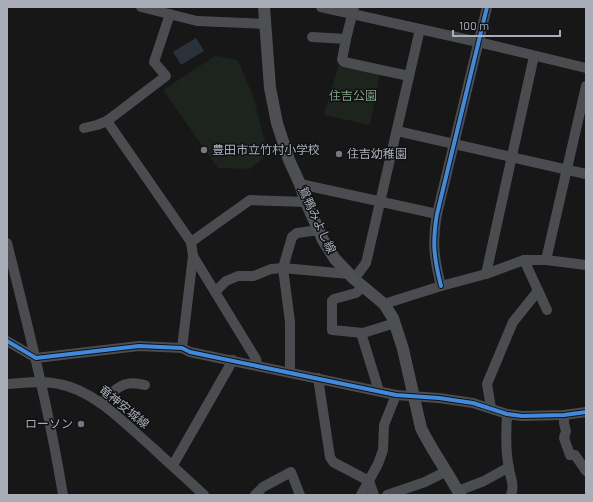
<svg xmlns="http://www.w3.org/2000/svg" width="593" height="502" viewBox="0 0 593 502" font-family="Barlow,'Noto Sans JP',sans-serif">
  <rect width="100%" height="100%" fill="#171717"/>
  <g fill="#1d241e">
    <path d="M 215,56 L 238,60 L 253,96 L 268,154 L 250,169 L 218,168 L 163,90 Z"/>
    <path d="M 339,64 L 380,74 L 370,125 L 324,115 Z"/>
  </g>
  <path fill="#2a3239" d="M 196,38 L 204,51 L 181,65 L 173,52 Z"/>
  <g fill="none" stroke-linecap="round" stroke-linejoin="round">
    <g stroke="#4b4c50" stroke-width="10">
      <path d="M 141,7 L 197,21 L 265,24"/>
      <path d="M 321,7 L 478,42 L 586,68"/>
      <path d="M 354,7 L 346,39 L 342,60 L 344,62 L 409,76"/>
      <path d="M 312,37 L 346,39"/>
      <path d="M 107,121 L 191,242 L 193,256 L 182,348"/>
      <path d="M 84,128 L 97,125 L 107,121 L 166,76 L 154,62 L 170,14"/>
      <path d="M 397,131 L 586,174"/>
      <path d="M 300,184 L 437,214"/>
      <path d="M 191,242 L 250,200 L 306,202"/>
      <path d="M 7,243 C 28,326 49,410 63,495"/>
      <path d="M 193,256 L 256,359 L 257,365"/>
      <path d="M 524,260 L 547,310"/>
      <path d="M 546,260 L 586,86"/>
      <path d="M 486,274 L 534,56"/>
      <path d="M 354,279 L 366,263 L 420,29"/>
      <path d="M 441,286 C 434,258 432,243 437,214 L 487,7"/>
      <path d="M 363,287 L 356,293 L 334,299 L 332,301 L 332,330 L 363,333 L 395,323"/>
      <path d="M 215,292 L 226,281 L 238,276 L 254,276 L 271,269 L 283,268 L 348,274"/>
      <path d="M 384,304 L 441,286 L 486,274 L 524,260 L 546,260 L 586,265"/>
      <path d="M 361,333 L 379,391"/>
      <path d="M 7,341 L 36,358 L 139,346 L 182,348 L 190,352 L 396,395 L 439,398 L 473,403 L 507,414 L 522,416 L 564,415 L 586,412"/>
      <path d="M 290,372 L 290,322 L 283,268 L 292,237 L 297,233 L 319,230"/>
      <path d="M 318,378 L 330,457 L 333,462 L 369,481 L 374,495"/>
      <path d="M 7,384 C 24,383 42,380 59,384 C 96,391 125,424 153,448 C 170,464 187,479 204,495"/>
      <path d="M 100,403 C 117,389 122,379 145,385"/>
      <path d="M 491,408 L 487,384 L 513,322 L 538,291"/>
      <path d="M 507,414 C 506,431 505,451 509,468 C 510,478 515,484 511,495"/>
      <path d="M 564,415 L 564,423 L 566,431 L 564,438 L 570,455 L 575,455 L 586,471"/>
      <path d="M 173,465 L 233,360"/>
      <path d="M 458,491 L 484,481 L 509,467"/>
      <path d="M 255,495 L 263,487 L 291,472 L 300,495"/>
      <path d="M 361,495 L 378,464 L 383,450 L 384,425 L 396,395"/>
      <path d="M 387,495 L 425,482 L 447,471"/>
    </g>
    <path stroke="#4d4f52" stroke-width="12" d="M 264,7 L 270,88 L 277,123 L 289,160 L 300,184 L 306,202 L 323,240 L 335,259 L 354,279 L 384,304 L 393,318 L 403,349 L 421,428 C 432,451 448,472 460,495"/>
    <g stroke="#111113" stroke-width="6">
      <g id="cycleway">
        <path d="M 441,286 C 434,258 432,243 437,214 L 487,7"/>
        <path d="M 7,341 L 36,358 L 139,346 L 182,348 L 190,352 L 396,395 L 439,398 L 473,403 L 507,414 L 522,416 L 564,415 L 586,412"/>
      </g>
    </g>
    <use href="#cycleway" stroke="#408adc" stroke-width="4"/>
  </g>
  <g fill="#757880" stroke="#111113" stroke-width="1.5">
    <circle cx="204" cy="150" r="4"/>
    <circle cx="339" cy="154" r="4"/>
    <circle cx="81" cy="424" r="4"/>
  </g>
  <g text-anchor="middle" stroke-width="3" stroke-linejoin="round" paint-order="stroke">
    <g font-size="12" fill="#7fa381" stroke="#111113">
      <text x="353" y="100">住吉公園</text>
    </g>
    <g font-size="12" fill="#a8adb8" stroke="#111113" text-anchor="start">
      <text x="212" y="154">豊田市立竹村小学校</text>
      <text x="347" y="158">住吉幼稚園</text>
      <text x="73" y="428" text-anchor="end">ローソン</text>
    </g>
    <g font-size="12" fill="#a8adb8" stroke="#111113">
      <text transform="translate(317 220) rotate(65)" y="4">鴛鴨みよし線</text>
      <text transform="translate(124 407) rotate(39)" y="4">竜神安城線</text>
    </g>
  </g>
  <rect width="593" height="502" fill="none" stroke="#a8adb8" stroke-width="16"/>
  <path d="M453 30v6h107v-6" fill="none" stroke="#a8adb8" stroke-width="2"/>
  <text x="459" y="30" font-size="12" fill="#a8adb8" stroke="#111113" stroke-width="3" paint-order="stroke">100 m</text>
</svg>
